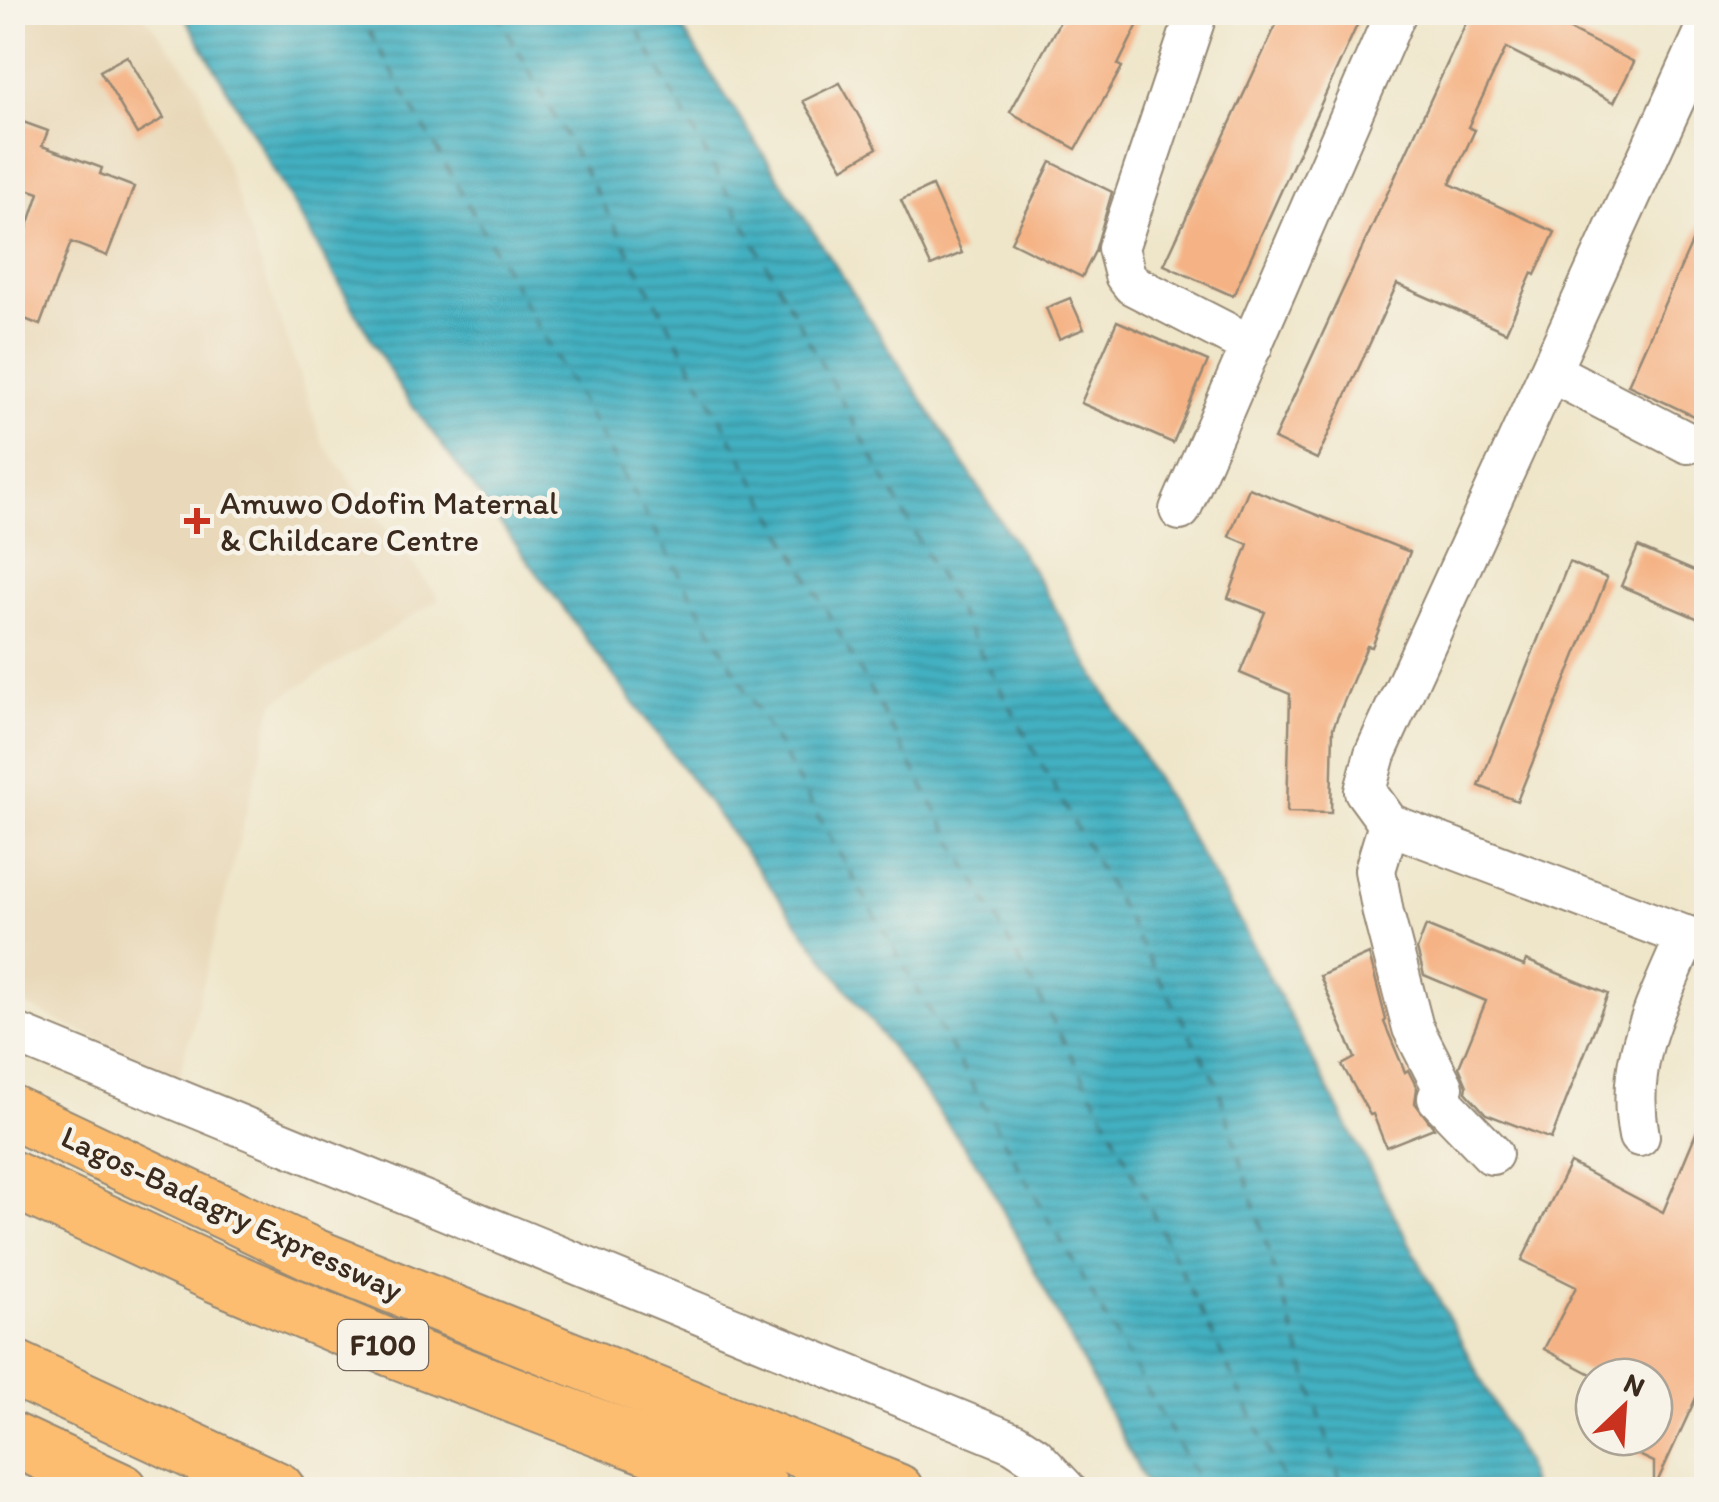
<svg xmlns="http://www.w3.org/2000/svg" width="1719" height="1502" viewBox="0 0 1719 1502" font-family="Itim,sans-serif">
  <defs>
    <pattern id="water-rules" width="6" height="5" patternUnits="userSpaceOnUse" patternTransform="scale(2.5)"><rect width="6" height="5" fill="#43b0c1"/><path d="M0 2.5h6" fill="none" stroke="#398f9c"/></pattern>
  </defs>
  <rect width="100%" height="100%" fill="#f7f3e8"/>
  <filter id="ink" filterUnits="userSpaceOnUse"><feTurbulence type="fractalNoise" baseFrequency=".01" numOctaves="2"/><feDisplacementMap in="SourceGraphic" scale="20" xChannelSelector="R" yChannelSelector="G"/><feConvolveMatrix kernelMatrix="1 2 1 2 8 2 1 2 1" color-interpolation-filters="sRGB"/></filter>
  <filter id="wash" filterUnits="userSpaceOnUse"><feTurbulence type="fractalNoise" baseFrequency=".0048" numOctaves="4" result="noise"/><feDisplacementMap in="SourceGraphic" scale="40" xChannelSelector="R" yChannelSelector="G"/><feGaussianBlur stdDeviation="2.25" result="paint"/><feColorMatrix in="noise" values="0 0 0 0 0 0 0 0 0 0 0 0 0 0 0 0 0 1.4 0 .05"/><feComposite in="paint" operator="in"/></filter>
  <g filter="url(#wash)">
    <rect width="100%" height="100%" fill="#efe6ca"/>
    <path fill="#e9d9ba" d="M 12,13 L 142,13 L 198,84 L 323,444 L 439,599 L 274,702 L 179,1078 L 13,999 Z"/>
    <path fill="url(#water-rules)" stroke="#3f6d70" stroke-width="2.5" d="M 183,13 L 672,13 L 1038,579 L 1242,925 L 1525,1463 L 1532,1489 L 1149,1489 L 981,1169 L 400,389 Z"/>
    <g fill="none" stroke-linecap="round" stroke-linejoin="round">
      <g stroke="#3e5957" stroke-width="2.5" stroke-dasharray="12 10" stroke-linecap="butt">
        <path d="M 358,12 L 1204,1490"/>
        <path d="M 497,12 L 1107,1120 L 1288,1490"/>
        <path d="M 628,12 L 1216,1081 L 1343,1490"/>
      </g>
    </g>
    <g id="blocks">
      <g fill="#f5b284">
        <path d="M 1065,12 L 1144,12 L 1118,65 L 1122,67 L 1076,149 L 1010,112 Z"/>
        <path d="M 1282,12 L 1363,12 L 1233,296 L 1164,265 Z"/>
        <path d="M 1471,12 L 1534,12 L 1634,62 L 1614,102 L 1506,48 L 1468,127 L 1475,130 L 1450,184 L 1555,232 L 1535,275 L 1532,273 L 1506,332 L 1397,284 L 1317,459 L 1274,439 Z"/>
        <path d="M 127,56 L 164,118 L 137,134 L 100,71 Z"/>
        <path d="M 840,83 L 877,148 L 843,168 L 803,101 Z"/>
        <path d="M 12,118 L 48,131 L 42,146 L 102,168 L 100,174 L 134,187 L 107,256 L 71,242 L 40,325 L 12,314 L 12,231 L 25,235 L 39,193 L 12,184 Z"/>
        <path d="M 1051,162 L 1112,192 L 1095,251 L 1082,277 L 1011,242 Z"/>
        <path d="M 932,186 L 962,253 L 931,266 L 901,200 Z"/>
        <path d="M 1706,211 L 1706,422 L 1628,385 Z"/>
        <path d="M 1070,298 L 1084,329 L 1059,339 L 1046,308 Z"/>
        <path d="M 1117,321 L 1208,361 L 1173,443 L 1081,403 Z"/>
        <path d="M 1249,488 L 1410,552 L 1372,647 L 1367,646 L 1333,728 L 1331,813 L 1287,812 L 1290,694 L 1240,673 L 1265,612 L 1228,598 L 1248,544 L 1229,536 Z"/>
        <path d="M 1638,547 L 1706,576 L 1706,622 L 1621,586 Z"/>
        <path d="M 1569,562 L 1607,578 L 1517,801 L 1479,786 Z"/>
        <path d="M 1426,926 L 1524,966 L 1526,960 L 1608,994 L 1551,1139 L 1486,1114 L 1466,1092 L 1467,1086 L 1459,1067 L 1486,1001 L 1424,975 L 1417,949 Z"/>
        <path d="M 1369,954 L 1386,1020 L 1384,1022 L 1405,1072 L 1408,1070 L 1417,1088 L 1415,1103 L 1434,1128 L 1386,1147 L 1373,1114 L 1370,1115 L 1342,1065 L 1355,1058 L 1320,976 Z"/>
        <path d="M 1706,1109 L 1706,1376 L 1654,1489 L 1654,1462 L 1601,1437 L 1654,1437 L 1654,1377 L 1597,1377 L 1544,1349 L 1576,1287 L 1522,1260 L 1570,1163 L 1663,1212 Z"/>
      </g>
    </g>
  </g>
  <g filter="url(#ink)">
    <use href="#blocks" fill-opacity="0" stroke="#958874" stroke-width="2.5"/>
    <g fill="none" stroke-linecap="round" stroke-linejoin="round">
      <g stroke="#958874" stroke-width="44">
        <g id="minor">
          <path d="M 1197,12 L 1118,248 L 1125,275 L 1133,285 L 1252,346"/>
          <path d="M 1706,30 L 1375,754 L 1365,791 L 1389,824 L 1706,944"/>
          <path d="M 1551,372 L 1688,443"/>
          <path d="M 1180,510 L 1396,12"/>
          <path d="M 1389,824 L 1375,870 L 1383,913 L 1413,1028 L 1443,1087 L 1438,1098 L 1492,1154"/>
          <path d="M 12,1032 L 1014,1443 L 1034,1456 L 1066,1490"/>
          <path d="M 1639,1136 C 1624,1059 1658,1005 1686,936"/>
        </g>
      </g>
      <g stroke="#958874" stroke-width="56">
        <g id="major">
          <path d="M 12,1112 L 314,1255 L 897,1490"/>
          <path d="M 12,1439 L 122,1490"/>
        </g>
      </g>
      <g stroke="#958874" stroke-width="59">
        <g id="highway">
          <path d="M 12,1179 L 218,1275 L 393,1349 L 762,1490"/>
          <path d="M 12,1367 L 277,1490"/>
        </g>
      </g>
      <use href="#minor" stroke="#fff" stroke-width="40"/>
      <use href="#major" stroke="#fcbd6f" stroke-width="52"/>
      <use href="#highway" stroke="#fcbd6f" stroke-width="55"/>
    </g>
  </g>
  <path fill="#c8321e" stroke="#f7f3e8" stroke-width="4" d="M192 506h10v10h10v10h-10v10h-10v-10h-10v-10h10z"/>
  <g text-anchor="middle" stroke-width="9" stroke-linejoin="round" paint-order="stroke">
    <rect fill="#f7f3e8" stroke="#73665b" stroke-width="2.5" x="338" y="1320" width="90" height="50" rx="8"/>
    <g font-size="30" font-weight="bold" fill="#3b2a1e">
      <text x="383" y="1355">F100</text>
    </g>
    <g font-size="32" fill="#3b2a1e" stroke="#f7f3e8" text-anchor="start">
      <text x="220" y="514">Amuwo Odofin Maternal<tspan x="220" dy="37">&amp; Childcare Centre</tspan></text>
    </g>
    <g font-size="32" fill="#3b2a1e" stroke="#f7f3e8">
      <text transform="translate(232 1213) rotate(25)" y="11">Lagos-Badagry Expressway</text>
    </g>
  </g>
  <rect width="1719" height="1502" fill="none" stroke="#f7f3e8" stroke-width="50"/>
  <g transform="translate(1624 1407) rotate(25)"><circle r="48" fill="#f7f3e8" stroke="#aca397" stroke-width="2.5"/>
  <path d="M0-8L18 38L0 25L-18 38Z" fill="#c8321e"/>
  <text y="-15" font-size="28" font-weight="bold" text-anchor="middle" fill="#3b2a1e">N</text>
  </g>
</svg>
